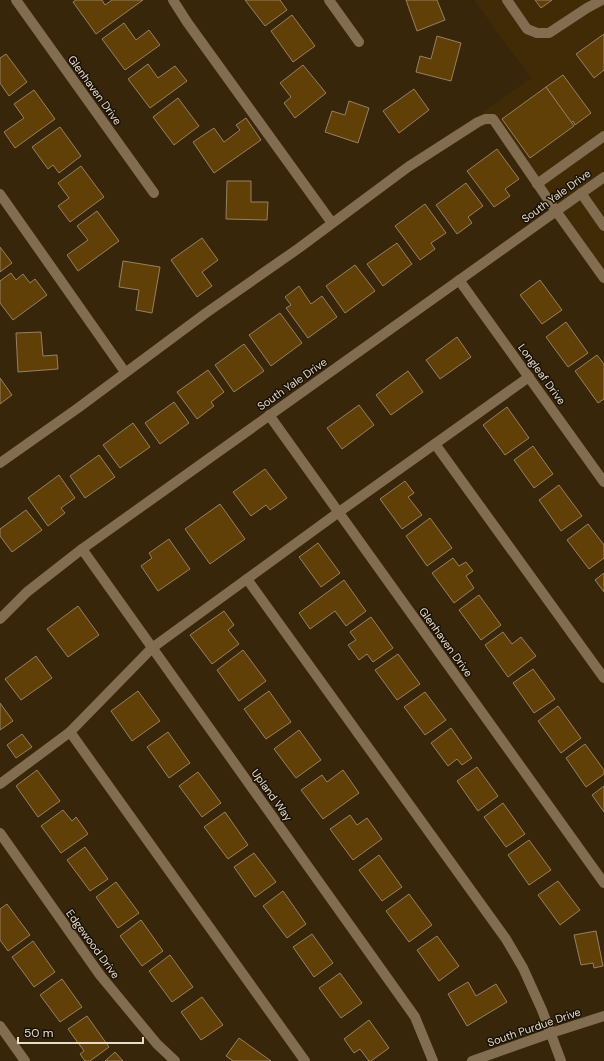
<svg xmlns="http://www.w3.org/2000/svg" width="604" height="1061" viewBox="0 0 604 1061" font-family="'DM Sans',sans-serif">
  <rect width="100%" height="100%" fill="#38260a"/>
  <path fill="#412b06" d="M 474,0 L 604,0 L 604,281 L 483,112 L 531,78 Z"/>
  <g fill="#614008" stroke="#968063">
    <path d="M 76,0 L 102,0 L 105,5 L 112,0 L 143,0 L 96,34 L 73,2 Z"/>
    <path d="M 245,0 L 280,0 L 287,10 L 265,26 Z"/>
    <path d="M 406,0 L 437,0 L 445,20 L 417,31 Z"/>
    <path d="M 535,0 L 552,0 L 541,8 Z"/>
    <path d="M 292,15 L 315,46 L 293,62 L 271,31 Z"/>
    <path d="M 124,23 L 136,40 L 149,30 L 160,45 L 125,70 L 102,39 Z"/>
    <path d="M 604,34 L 604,70 L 594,78 L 576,54 Z"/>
    <path d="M 437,36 L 461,43 L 451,81 L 416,72 L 420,56 L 431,59 Z"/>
    <path d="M 6,54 L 27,82 L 9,96 L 0,83 L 0,58 Z"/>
    <path d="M 148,64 L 158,78 L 175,66 L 187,81 L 150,108 L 128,79 Z"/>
    <path d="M 303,65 L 326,93 L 295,118 L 284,103 L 291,97 L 280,83 Z"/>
    <path d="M 563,75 L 591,113 L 575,125 L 573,121 L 571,123 L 546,87 Z"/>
    <path d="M 546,87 L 574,126 L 530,158 L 502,119 Z"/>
    <path d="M 414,89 L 429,110 L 399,133 L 383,111 Z"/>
    <path d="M 34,90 L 55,119 L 15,148 L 4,132 L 24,118 L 14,104 Z"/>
    <path d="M 178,98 L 199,126 L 174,145 L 153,117 Z"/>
    <path d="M 349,101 L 369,108 L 358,143 L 325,132 L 332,111 L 345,115 Z"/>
    <path d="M 246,118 L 261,140 L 214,173 L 193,142 L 214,128 L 224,142 L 240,130 L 236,125 Z"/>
    <path d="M 60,127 L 81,156 L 59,173 L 53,165 L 48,169 L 32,147 Z"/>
    <path d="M 497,149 L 519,179 L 505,189 L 510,196 L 494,207 L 467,171 Z"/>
    <path d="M 81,166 L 104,197 L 70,222 L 58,206 L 69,198 L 58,183 Z"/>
    <path d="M 227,181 L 251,181 L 251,202 L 268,202 L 267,220 L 226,219 Z"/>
    <path d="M 466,183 L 483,206 L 468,217 L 472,223 L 457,234 L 436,205 Z"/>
    <path d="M 425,204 L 446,233 L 431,243 L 435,249 L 420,260 L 395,226 Z"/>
    <path d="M 97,211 L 119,241 L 78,271 L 67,255 L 88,240 L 77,226 Z"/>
    <path d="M 202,238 L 218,260 L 202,272 L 212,286 L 197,297 L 171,260 Z"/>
    <path d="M 397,243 L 412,264 L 383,286 L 367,264 Z"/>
    <path d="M 0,247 L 12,263 L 0,272 Z"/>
    <path d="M 123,261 L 160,267 L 152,313 L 136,310 L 139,290 L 119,287 Z"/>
    <path d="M 355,265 L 375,291 L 345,313 L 326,286 Z"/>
    <path d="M 11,273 L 16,280 L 23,274 L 30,283 L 35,279 L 47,295 L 13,320 L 0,303 L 0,281 Z"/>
    <path d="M 540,280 L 562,310 L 542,324 L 520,295 Z"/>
    <path d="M 299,286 L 311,304 L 322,296 L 337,317 L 308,338 L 286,308 L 291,305 L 285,297 Z"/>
    <path d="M 280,313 L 302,343 L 271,366 L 249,335 Z"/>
    <path d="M 566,322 L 588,353 L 568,367 L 546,337 Z"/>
    <path d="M 41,332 L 43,356 L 57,355 L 58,369 L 18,372 L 16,333 Z"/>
    <path d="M 457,337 L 471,357 L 440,379 L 426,360 Z"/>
    <path d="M 244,344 L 264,371 L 234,392 L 215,365 Z"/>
    <path d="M 597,355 L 604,364 L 604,399 L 598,403 L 575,371 Z"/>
    <path d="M 208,370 L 224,392 L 211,402 L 214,406 L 197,419 L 177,392 Z"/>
    <path d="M 408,371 L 423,392 L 391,415 L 376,395 Z"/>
    <path d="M 0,378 L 12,395 L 0,404 Z"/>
    <path d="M 174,402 L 189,423 L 160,444 L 145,423 Z"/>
    <path d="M 359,405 L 374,425 L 342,449 L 327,428 Z"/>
    <path d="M 507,407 L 529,438 L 505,455 L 483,425 Z"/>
    <path d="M 133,423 L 150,447 L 120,468 L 103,445 Z"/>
    <path d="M 533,446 L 553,474 L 534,488 L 514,460 Z"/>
    <path d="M 99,455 L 115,477 L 85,498 L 70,476 Z"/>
    <path d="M 265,469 L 287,498 L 270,510 L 266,505 L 251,516 L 233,492 Z"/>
    <path d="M 59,475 L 75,498 L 61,508 L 65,513 L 48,526 L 28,498 Z"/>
    <path d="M 405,481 L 414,493 L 408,497 L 422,515 L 402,529 L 380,499 Z"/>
    <path d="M 559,485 L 582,516 L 561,531 L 539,500 Z"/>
    <path d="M 220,504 L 245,539 L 210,564 L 185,529 Z"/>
    <path d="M 26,510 L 42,530 L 12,552 L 0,536 L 0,529 Z"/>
    <path d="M 430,518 L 452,548 L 427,566 L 406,536 Z"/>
    <path d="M 588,524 L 604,545 L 604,558 L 589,569 L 567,540 Z"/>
    <path d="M 169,539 L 190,569 L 158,591 L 141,566 L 152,558 L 149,553 Z"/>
    <path d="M 318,543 L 340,573 L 321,587 L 299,557 Z"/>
    <path d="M 453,558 L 459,566 L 466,562 L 473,571 L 466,576 L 474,588 L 454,603 L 432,573 Z"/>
    <path d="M 604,573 L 604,592 L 595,580 Z"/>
    <path d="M 344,580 L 366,611 L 346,626 L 335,611 L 310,629 L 299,613 Z"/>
    <path d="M 479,595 L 501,625 L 481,640 L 459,610 Z"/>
    <path d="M 78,606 L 99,635 L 68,657 L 47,629 Z"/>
    <path d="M 224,611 L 234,625 L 228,630 L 239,644 L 212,664 L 190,635 Z"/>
    <path d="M 371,617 L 393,648 L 373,662 L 367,654 L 359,660 L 348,645 L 356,640 L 350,632 Z"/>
    <path d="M 503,632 L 512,644 L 521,637 L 536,656 L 508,677 L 485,645 Z"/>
    <path d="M 243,650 L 266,681 L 239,701 L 217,670 Z"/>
    <path d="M 398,654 L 420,684 L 397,700 L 375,670 Z"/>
    <path d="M 36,656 L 52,678 L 21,700 L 5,679 Z"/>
    <path d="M 533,669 L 555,699 L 534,713 L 513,683 Z"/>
    <path d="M 138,691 L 160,721 L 132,741 L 111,711 Z"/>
    <path d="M 269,691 L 291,722 L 266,739 L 244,709 Z"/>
    <path d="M 425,692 L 446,720 L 425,735 L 404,707 Z"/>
    <path d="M 0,703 L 13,721 L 0,730 Z"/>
    <path d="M 558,706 L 581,738 L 561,753 L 538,721 Z"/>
    <path d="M 451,728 L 472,758 L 462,765 L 457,759 L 448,766 L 431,743 Z"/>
    <path d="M 299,730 L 321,760 L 296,778 L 274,749 Z"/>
    <path d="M 168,732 L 190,763 L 169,778 L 147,747 Z"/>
    <path d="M 22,734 L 32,747 L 16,758 L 7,745 Z"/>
    <path d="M 585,744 L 604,770 L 604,774 L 586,787 L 566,758 Z"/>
    <path d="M 477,767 L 498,796 L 478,811 L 457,781 Z"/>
    <path d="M 37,770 L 60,801 L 38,817 L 16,786 Z"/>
    <path d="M 343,770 L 359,793 L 323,819 L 301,790 L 322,775 L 327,782 Z"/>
    <path d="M 198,772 L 221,803 L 202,817 L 179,786 Z"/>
    <path d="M 604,786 L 604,812 L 592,795 Z"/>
    <path d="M 503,803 L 525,834 L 506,847 L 484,817 Z"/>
    <path d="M 63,810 L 72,821 L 76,817 L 88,834 L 61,853 L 41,826 Z"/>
    <path d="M 225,812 L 248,845 L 228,859 L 204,827 Z"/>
    <path d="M 350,815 L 357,825 L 367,818 L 382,839 L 353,860 L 330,829 Z"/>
    <path d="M 529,840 L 551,870 L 529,885 L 508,855 Z"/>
    <path d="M 85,847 L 108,879 L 90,891 L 67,860 Z"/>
    <path d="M 254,853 L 276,882 L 255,897 L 234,867 Z"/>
    <path d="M 379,855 L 402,887 L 382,901 L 359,870 Z"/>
    <path d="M 558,881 L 580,910 L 560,925 L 538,895 Z"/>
    <path d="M 116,882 L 139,913 L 118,928 L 96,897 Z"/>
    <path d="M 283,891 L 306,924 L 287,938 L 263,906 Z"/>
    <path d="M 409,894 L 432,925 L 409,942 L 386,911 Z"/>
    <path d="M 7,904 L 30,935 L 8,951 L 0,940 L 0,909 Z"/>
    <path d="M 141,920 L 163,951 L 142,966 L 120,936 Z"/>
    <path d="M 596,931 L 603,966 L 594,968 L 593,963 L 581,965 L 574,935 Z"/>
    <path d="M 312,934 L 333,963 L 314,977 L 293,947 Z"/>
    <path d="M 437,936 L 459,966 L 439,981 L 417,950 Z"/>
    <path d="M 33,941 L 55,972 L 34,987 L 12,957 Z"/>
    <path d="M 170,955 L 193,987 L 172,1002 L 149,971 Z"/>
    <path d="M 340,973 L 362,1003 L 341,1018 L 319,988 Z"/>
    <path d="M 62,979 L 82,1007 L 60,1022 L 40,995 Z"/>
    <path d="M 468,982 L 476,996 L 496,984 L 507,1002 L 467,1026 L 448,994 Z"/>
    <path d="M 202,997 L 223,1025 L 201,1040 L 181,1012 Z"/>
    <path d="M 87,1016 L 109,1047 L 90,1061 L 85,1061 L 80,1054 L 84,1051 L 68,1029 Z"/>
    <path d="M 369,1020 L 389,1048 L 371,1061 L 369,1061 L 360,1049 L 354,1053 L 344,1039 Z"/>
    <path d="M 239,1038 L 271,1061 L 233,1061 L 226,1056 Z"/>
    <path d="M 115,1052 L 123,1061 L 105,1061 Z"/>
  </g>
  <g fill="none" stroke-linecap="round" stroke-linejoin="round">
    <g stroke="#836d51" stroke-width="10">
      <path d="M 16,0 L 154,193"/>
      <path d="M 173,0 L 187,22 L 332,223"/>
      <path d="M 329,0 L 359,42"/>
      <path d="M 507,0 L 527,29 L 537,33 L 549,33 L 587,8 L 602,0"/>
      <path d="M 537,184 L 604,136"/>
      <path d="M 581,193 L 604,226"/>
      <path d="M 0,194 L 125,372"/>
      <path d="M 459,280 L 604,482"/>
      <path d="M 269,415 L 604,883"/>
      <path d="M 435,444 L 604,678"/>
      <path d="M 0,463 L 78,408 L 206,313 L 299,248 L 408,167 L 478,122 L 485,119 L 493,119 L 556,211 L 604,278"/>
      <path d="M 82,549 L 415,1017 L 433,1061"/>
      <path d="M 247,579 L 506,939 L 523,968 L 542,1010 L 561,1061"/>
      <path d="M 0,619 L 27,592 L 82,549 L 604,177"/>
      <path d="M 70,732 L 305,1061"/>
      <path d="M 0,784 L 70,732 L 152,648 L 339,512 L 529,377"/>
      <path d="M 0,833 L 100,975 L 157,1044 L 175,1061"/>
      <path d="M 0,1026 L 25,1061"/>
      <path d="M 472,1061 L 551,1033 L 604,1016"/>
    </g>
  </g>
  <g text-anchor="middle" stroke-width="3" stroke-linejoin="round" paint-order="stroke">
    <g font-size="11" fill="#e7dbcc" stroke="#191106">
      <text transform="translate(95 90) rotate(54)" y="4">Glenhaven Drive</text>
      <text transform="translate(556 196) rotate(-36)" y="4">South Yale Drive</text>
      <text transform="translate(542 374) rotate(54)" y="4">Longleaf Drive</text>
      <text transform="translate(292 384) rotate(-35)" y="4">South Yale Drive</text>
      <text transform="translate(446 642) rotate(54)" y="4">Glenhaven Drive</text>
      <text transform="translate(272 795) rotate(54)" y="4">Upland Way</text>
      <text transform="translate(93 944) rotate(54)" y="4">Edgewood Drive</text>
      <text transform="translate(534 1027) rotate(-19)" y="4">South Purdue Drive</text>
    </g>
  </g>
  <path d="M18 1037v6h125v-6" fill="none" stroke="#e7dbcc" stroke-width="2"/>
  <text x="24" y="1037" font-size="12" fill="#e7dbcc" stroke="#191106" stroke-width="3" paint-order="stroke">50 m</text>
</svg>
